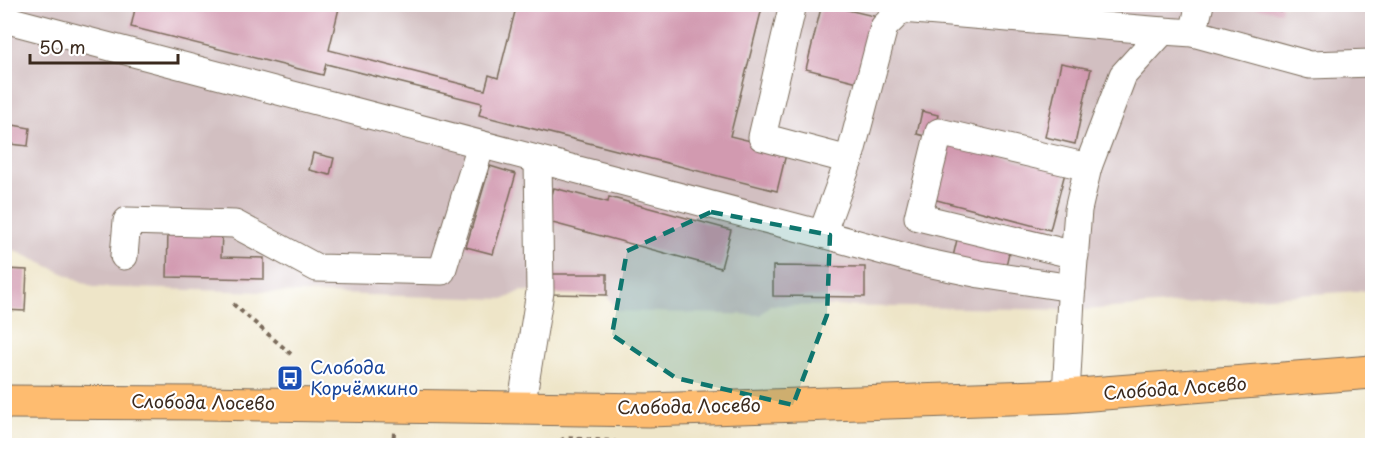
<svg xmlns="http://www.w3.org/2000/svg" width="1377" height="450" viewBox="0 0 1377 450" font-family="'Playpen Sans',sans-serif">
  <rect width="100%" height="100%" fill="#fff"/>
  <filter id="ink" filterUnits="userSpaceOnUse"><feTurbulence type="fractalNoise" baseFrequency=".0167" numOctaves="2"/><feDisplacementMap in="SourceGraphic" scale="12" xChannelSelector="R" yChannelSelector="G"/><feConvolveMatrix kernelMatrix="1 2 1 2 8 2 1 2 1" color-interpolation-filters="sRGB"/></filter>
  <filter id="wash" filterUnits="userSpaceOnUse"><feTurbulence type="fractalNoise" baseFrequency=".008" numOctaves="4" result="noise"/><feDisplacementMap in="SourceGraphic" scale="24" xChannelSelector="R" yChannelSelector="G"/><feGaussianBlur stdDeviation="1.35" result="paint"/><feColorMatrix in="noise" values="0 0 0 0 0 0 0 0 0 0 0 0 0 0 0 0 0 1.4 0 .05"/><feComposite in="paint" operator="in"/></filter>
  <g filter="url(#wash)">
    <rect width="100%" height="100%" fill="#eee5c8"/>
    <path fill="#d2bfc1" d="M 5,5 L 1372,5 L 1372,290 L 1083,310 L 770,305 L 760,315 L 617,311 L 607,295 L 550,294 L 521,291 L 505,299 L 93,287 L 5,246 Z"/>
    <g id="blocks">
      <g fill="#d29ab0">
        <path d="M 136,4 L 340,4 L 329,50 L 485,90 L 489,75 L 498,78 L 517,4 L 763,4 L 730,136 L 787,150 L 777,191 L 479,115 L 482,103 L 326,64 L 323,75 L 131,27 Z"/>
        <path d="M 822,4 L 878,17 L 862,83 L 806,69 Z"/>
        <path d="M 1234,4 L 1282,4 L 1281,12 Z"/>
        <path d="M 1061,63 L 1091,69 L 1075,144 L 1045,137 Z"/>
        <path d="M 922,111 L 938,115 L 933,138 L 917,134 Z"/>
        <path d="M 13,125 L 30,128 L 28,146 L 10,144 Z"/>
        <path d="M 944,141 L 1065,173 L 1050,230 L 929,198 Z"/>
        <path d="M 313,153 L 334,158 L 330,175 L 309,170 Z"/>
        <path d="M 490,166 L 516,174 L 493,254 L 466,247 Z"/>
        <path d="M 554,188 L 608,202 L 609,197 L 731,230 L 721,268 L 545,221 Z"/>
        <path d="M 168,230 L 222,231 L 221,257 L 264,258 L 264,279 L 167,277 Z"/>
        <path d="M 959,231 L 1011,244 L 1004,274 L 952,261 Z"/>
        <path d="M 773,266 L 865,267 L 865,297 L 773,296 Z"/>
        <path d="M 4,269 L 27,270 L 25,311 L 4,310 Z"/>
        <path d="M 550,274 L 607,274 L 607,295 L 550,294 Z"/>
      </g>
    </g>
  </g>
  <g filter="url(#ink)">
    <use href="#blocks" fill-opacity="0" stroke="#7a6b5a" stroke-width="1.5"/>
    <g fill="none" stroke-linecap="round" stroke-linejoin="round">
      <g stroke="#7a6b5a" stroke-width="29">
        <g id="minor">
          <path d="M 793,4 L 762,137 L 849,160"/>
          <path d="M 4,19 L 822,234 L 849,160 L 884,27 L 902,9 L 1163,31"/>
          <path d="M 1193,33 L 1310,65 L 1372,63"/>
          <path d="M 822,234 L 923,262 L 980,274 L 1072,288"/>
          <path d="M 1075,255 L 918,217 L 939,132 L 1088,167"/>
          <path d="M 124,256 L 127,221 L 235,224 L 317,268 L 442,271 L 481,145"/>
          <path d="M 1066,396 L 1071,298 L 1078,210 L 1088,167 L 1123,75 L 1163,31 L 1193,33 L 1200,4"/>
          <path d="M 521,408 L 540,292 L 538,160"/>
        </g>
      </g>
      <g stroke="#7a6b5a" stroke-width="35">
        <path id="major" d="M 4,402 L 203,403 L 648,410 L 1066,396 L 1372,372"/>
      </g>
      <g stroke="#7a6b5a" stroke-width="4" stroke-dasharray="4.5 4.5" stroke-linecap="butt">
        <path d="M 233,304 L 291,354"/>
        <path d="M 393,446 L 394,432"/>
        <path d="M 553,446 L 565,438 L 613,441 L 628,446"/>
      </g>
      <use href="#minor" stroke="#fff" stroke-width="27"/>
      <use href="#major" stroke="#febc70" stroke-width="33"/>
    </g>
  </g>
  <path fill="#0f766e" fill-opacity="0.2" stroke="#0f766e" stroke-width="4.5" stroke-dasharray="12 8" stroke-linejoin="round" d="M 711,212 L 830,235 L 827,315 L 793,405 L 676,378 L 612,335 L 627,251 Z"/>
  <defs>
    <g id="bus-square" transform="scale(1.35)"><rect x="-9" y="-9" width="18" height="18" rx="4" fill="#1a4fb4" stroke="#fff"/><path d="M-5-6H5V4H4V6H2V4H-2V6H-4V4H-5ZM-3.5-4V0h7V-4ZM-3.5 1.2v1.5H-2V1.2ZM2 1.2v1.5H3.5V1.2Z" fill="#fff"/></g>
  </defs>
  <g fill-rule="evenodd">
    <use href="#bus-square" x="290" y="378"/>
  </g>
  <g text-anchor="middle" stroke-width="4.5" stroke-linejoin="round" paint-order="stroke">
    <g font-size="18" fill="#164399" stroke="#fff" text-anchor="start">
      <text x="310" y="374">Слобода<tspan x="310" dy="21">Корчёмкино</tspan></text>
    </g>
    <g font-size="18" fill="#3b2a1e" stroke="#fff">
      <text transform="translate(1175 389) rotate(-4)" y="6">Слобода Лосево</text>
      <text transform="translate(203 403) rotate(1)" y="6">Слобода Лосево</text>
      <text transform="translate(689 407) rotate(-1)" y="6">Слобода Лосево</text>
    </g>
  </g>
  <rect width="1377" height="450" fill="none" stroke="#fff" stroke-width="24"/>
  <path d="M30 54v9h148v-9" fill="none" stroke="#3b2a1e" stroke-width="3"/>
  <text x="39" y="54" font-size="18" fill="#3b2a1e" stroke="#ffffff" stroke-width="4.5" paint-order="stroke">50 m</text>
</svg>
